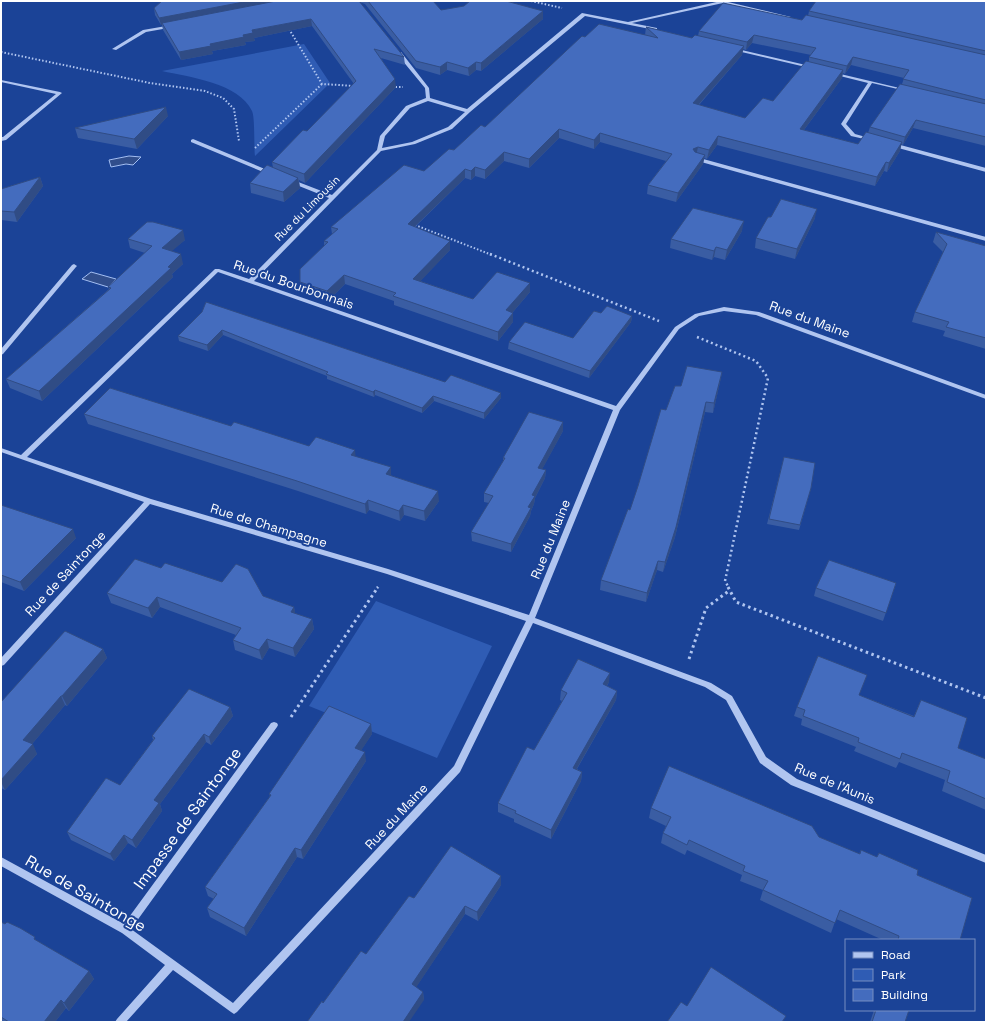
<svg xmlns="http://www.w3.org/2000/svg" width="987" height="1023" viewBox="0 0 987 1023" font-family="'Space Grotesk',sans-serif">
  <rect width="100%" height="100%" fill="#1b4397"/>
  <g fill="#2f5cb4">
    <path d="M 304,44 L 330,83 L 255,156 C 254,147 255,117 252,111 C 239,83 189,77 162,71 Z"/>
    <path d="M 376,601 L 492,646 L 437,758 L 309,706 Z"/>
  </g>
  <g fill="#314e8c" stroke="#a3bef2">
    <path d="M 129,156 L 141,157 L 133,165 L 126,164 L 111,167 L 109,160 Z"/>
    <path d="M 91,272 L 116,279 L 108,287 L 82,279 Z"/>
  </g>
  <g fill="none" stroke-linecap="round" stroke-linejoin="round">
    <g stroke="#b0c5f0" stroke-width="2" stroke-dasharray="1.5 2" stroke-linecap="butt">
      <path d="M 531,1 L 562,8"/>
      <path d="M 289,29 L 322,84 L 355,86"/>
      <path d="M 1,52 L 150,83 L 205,91 L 223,98 L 234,109 L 239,141"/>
      <path d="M 392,87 L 403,87"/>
      <path d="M 255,148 L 322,84"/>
      <path d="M 415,225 L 492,255"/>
    </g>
    <g stroke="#b0c5f0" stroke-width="2.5" stroke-dasharray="2 3" stroke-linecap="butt">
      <path d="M 490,254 L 659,321"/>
      <path d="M 697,337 L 756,361 L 768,378 L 725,581 L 729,588"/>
      <path d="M 377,588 L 378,587"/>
    </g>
    <g stroke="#b0c5f0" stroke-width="3" stroke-dasharray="2.5 3.5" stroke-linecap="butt">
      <path d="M 728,587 L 736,602 L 986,698"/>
      <path d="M 689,659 L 706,608 L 730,590"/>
      <path d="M 291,717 L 378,587"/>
    </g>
    <g fill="#b0c5f0" fill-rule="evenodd">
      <path d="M 721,1 L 729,1 L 728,2 L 791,17 L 789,18 L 723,3 L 632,23 L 657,28 L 657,29 L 655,30 L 585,16 L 470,112 L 452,129 L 415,144 L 381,151 L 254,281 L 616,406 L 675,327 L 695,314 L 724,307 L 759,312 L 986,395 L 986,399 L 756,315 L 724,311 L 699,316 L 679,329 L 620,410 L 535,618 L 711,683 L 732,696 L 766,757 L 797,779 L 986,855 L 986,863 L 791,785 L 760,763 L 726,700 L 705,687 L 533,623 L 460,772 L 237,1012 L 234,1014 L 231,1012 L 173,970 L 126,1022 L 115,1022 L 117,1019 L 165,965 L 122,933 L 1,866 L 1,857 L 124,924 L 271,723 L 274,722 L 277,723 L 278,725 L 277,727 L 131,929 L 233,1003 L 454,766 L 526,621 L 387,574 L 150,504 L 4,665 L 1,666 L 1,658 L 144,502 L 1,452 L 1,448 L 21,455 L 215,269 L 219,269 L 249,279 L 329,198 L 289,182 L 289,180 L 293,180 L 332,195 L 377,150 L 380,136 L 406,106 L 426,98 L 425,88 L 397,54 L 397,52 L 401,52 L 429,88 L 430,98 L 467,109 L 582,13 L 628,22 ZM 428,101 L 465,112 L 448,127 L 412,142 L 382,148 L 385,136 L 410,108 ZM 218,272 L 613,410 L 529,615 L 388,569 L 151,499 L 27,457 Z"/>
      <path d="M 172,25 L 174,26 L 174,27 L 146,32 L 116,50 L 112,49 L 143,30 Z"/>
      <path d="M 733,48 L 810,66 L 812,67 L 810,68 L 733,50 Z"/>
      <path d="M 832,72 L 908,90 L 906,91 L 872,83 L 846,124 L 855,134 L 873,139 L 873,141 L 851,136 L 841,124 L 868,83 L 832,74 Z"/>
      <path d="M 1,80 L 60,92 L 62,93 L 6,140 L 1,141 L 1,137 L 3,137 L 56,94 L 1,82 Z"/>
      <path d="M 193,139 L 272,172 L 273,173 L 270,175 L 268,174 L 191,142 L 191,140 Z"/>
      <path d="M 893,143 L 986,168 L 986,172 L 891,146 L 891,144 Z"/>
      <path d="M 696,157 L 986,237 L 986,241 L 694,160 L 693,159 Z"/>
      <path d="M 74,264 L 77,266 L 76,267 L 3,354 L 1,355 L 1,349 L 72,265 Z"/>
    </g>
  </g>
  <g fill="#3a5da3" fill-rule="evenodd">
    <path d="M 162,1 L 433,1 L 441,10 L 543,19 L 481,71 L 476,70 L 469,76 L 447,70 L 440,75 L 416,68 L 365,4 L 359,2 L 404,57 L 405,65 L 381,58 L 396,87 L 305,183 L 299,180 L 300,188 L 284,202 L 251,193 L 250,183 L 273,168 L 272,162 L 307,131 L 354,84 L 312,26 L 254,38 L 255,41 L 245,42 L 246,45 L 212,51 L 213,54 L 181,60 L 163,30 L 162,25 L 161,25 L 155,15 L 154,8 Z"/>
    <path d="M 986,1 L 986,146 L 913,128 L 903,145 L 901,144 L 900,151 L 887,172 L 884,171 L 875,186 L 717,145 L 707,159 L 704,158 L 703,164 L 676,202 L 647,194 L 648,185 L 666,161 L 600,142 L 594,149 L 559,138 L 529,168 L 504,161 L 485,179 L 475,176 L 471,180 L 465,178 L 415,227 L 450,241 L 450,250 L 420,281 L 473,299 L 530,292 L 513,312 L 513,322 L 498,341 L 394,305 L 394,301 L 345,284 L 328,301 L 301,291 L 300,282 L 324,246 L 324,241 L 332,234 L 331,227 L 424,171 L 485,127 L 585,37 L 645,35 L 646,27 L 692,38 L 698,36 L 699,31 L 802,20 L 808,16 L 809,11 ZM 752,43 L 811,55 L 809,57 L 809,61 L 773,101 L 745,118 L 699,105 L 742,55 L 743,49 L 746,50 ZM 851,65 L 904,78 L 902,84 L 870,127 L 868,133 L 858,144 L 804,130 L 842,78 L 843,73 L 845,74 Z"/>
    <path d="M 168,116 L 137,149 L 78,138 L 75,128 Z"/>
    <path d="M 40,177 L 43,186 L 17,222 L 1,220 L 1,189 Z"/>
    <path d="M 771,217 L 815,218 L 795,259 L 755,248 L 756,238 Z"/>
    <path d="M 742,231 L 725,260 L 714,257 L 712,260 L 670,248 L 671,239 Z"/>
    <path d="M 936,232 L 986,246 L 986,349 L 943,336 L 945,331 L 912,322 L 915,312 L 943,252 L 933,242 Z"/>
    <path d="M 128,239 L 185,240 L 171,251 L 183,264 L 172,274 L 173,277 L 42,401 L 10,388 L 6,379 L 109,289 L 108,287 L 145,253 L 130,248 Z"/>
    <path d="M 202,312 L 445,382 L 501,398 L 484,419 L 434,401 L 422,413 L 375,395 L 374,397 L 327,379 L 327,376 L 223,335 L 208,351 L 179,341 L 178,336 Z"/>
    <path d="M 601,313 L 632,316 L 631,322 L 589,378 L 508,349 L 509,342 L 573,338 Z"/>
    <path d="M 722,372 L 720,382 L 713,413 L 705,412 L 675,537 L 663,572 L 657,570 L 646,602 L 600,590 L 601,580 L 681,386 Z"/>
    <path d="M 84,414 L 231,426 L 309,446 L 355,457 L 439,501 L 425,521 L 404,515 L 400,521 L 369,510 L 366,514 L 298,491 L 88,424 Z"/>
    <path d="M 563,422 L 563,431 L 542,469 L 546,470 L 545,478 L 535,498 L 534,504 L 531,511 L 530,516 L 511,552 L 472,541 L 471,532 L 489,503 L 484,502 L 484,493 L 503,462 L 503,458 Z"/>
    <path d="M 784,457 L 811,488 L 799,530 L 767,524 Z"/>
    <path d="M 1,505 L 76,538 L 24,591 L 1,582 Z"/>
    <path d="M 161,568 L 222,582 L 294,607 L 295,614 L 312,619 L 314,629 L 295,657 L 269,648 L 262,660 L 235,650 L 233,640 L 236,635 L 160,607 L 152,618 L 111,603 L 107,593 Z"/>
    <path d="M 896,583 L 883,621 L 814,596 L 816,588 Z"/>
    <path d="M 103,649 L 107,658 L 67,706 L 65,705 L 32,744 L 37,754 L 5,790 L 1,788 L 1,702 Z"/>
    <path d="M 609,682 L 607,686 L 617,691 L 616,700 L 577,769 L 582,772 L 581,781 L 551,839 L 514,822 L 514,819 L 498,812 L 498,803 L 534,750 L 562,701 L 560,700 L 561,690 Z"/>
    <path d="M 859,695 L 914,716 L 921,700 L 958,748 L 986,759 L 986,810 L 942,791 L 945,780 L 899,762 L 896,768 L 854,751 L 856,747 L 801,725 L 802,719 L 794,716 L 797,707 Z"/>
    <path d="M 230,707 L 233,716 L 211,745 L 206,742 L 160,804 L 162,811 L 136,848 L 128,843 L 114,861 L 71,840 L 67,832 L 120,785 L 153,740 L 152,736 Z"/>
    <path d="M 371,724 L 372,734 L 361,750 L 366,761 L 303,859 L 297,857 L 246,936 L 210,917 L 207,908 L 214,899 L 208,896 L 205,887 L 270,796 L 269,794 Z"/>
    <path d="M 651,808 L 819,837 L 859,854 L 861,850 L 917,875 L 960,940 L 883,940 L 836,919 L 831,933 L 760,900 L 763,890 L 740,881 L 742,875 L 687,850 L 685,855 L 661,843 L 663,833 L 666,826 L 649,818 Z"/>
    <path d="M 501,885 L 478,921 L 465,914 L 416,987 L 423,992 L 424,1000 L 366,954 L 414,898 Z"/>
    <path d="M 1,922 L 37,941 L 89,971 L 94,979 L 69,1011 L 66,1008 L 55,1022 L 2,1022 L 1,1021 Z"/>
    <path d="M 874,1010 L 909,1010 L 905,1022 L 870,1022 Z"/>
  </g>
  <g fill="#304c85">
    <path d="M 249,1 L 291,1 L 162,23 L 162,25 L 161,25 L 159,18 Z"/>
    <path d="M 543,11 L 543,19 L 481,71 L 481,63 Z"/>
    <path d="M 311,19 L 312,26 L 254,38 L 255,41 L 245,42 L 246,45 L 212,51 L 213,54 L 181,60 L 179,52 L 210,44 L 252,30 Z"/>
    <path d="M 754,35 L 752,43 L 746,50 L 747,42 Z"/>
    <path d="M 744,46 L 742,55 L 692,112 L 693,103 Z"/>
    <path d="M 853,57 L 851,65 L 845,74 L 847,66 Z"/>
    <path d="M 447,62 L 447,70 L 440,75 L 440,67 Z"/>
    <path d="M 476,62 L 476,70 L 469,76 L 468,68 Z"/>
    <path d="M 843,70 L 842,78 L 798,138 L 800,129 Z"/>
    <path d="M 395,79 L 396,87 L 305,183 L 304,174 Z"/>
    <path d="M 166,107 L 168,116 L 137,149 L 134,139 Z"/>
    <path d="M 916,120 L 913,128 L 903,145 L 905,137 Z"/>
    <path d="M 559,129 L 559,138 L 529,168 L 529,159 Z"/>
    <path d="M 600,133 L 600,142 L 594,149 L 594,140 Z"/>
    <path d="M 718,136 L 717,145 L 707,159 L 709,150 Z"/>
    <path d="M 902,142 L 900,151 L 887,172 L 889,163 Z"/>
    <path d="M 698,147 L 696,156 L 693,149 Z"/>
    <path d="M 504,152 L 504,161 L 485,179 L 485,170 Z"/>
    <path d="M 705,155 L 703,164 L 676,202 L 678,193 Z"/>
    <path d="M 886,162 L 884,171 L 875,186 L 877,177 Z"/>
    <path d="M 475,167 L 475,176 L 471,180 L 471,171 Z"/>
    <path d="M 465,169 L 465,178 L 408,233 L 408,224 Z"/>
    <path d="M 40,177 L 43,186 L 17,222 L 14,212 Z"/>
    <path d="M 298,178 L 300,188 L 284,202 L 283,192 Z"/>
    <path d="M 817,209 L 815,218 L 795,259 L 797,249 Z"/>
    <path d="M 744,221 L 742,231 L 725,260 L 727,250 Z"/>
    <path d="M 183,230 L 185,240 L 164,258 L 162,248 Z"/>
    <path d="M 450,241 L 450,250 L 414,288 L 413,279 Z"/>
    <path d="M 716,247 L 714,257 L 712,260 L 714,251 Z"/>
    <path d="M 181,254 L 183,264 L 172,274 L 173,277 L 42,401 L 39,391 Z"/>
    <path d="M 344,275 L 345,284 L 328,301 L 327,291 Z"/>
    <path d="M 530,283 L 530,292 L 506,320 L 506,310 Z"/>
    <path d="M 513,313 L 513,322 L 498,341 L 498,332 Z"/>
    <path d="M 632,316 L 631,322 L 589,378 L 590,371 Z"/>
    <path d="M 222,330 L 223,335 L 208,351 L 207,345 Z"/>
    <path d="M 722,372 L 720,382 L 713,413 L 714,403 Z"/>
    <path d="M 375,390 L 375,395 L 374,397 L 373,392 Z"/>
    <path d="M 501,393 L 501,398 L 484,419 L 484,413 Z"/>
    <path d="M 433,396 L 434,401 L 422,413 L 422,408 Z"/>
    <path d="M 706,402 L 705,412 L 675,537 L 663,572 L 665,562 Z"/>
    <path d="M 563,422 L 563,431 L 538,477 L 538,468 Z"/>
    <path d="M 355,450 L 356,460 L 351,455 Z"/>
    <path d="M 391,467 L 391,477 L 386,474 Z"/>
    <path d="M 546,470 L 545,478 L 535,498 L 534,504 L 531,511 L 530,516 L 511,552 L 511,544 L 528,507 L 532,495 Z"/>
    <path d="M 438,491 L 439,501 L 425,521 L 424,511 Z"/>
    <path d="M 368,500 L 369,510 L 366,514 L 365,504 Z"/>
    <path d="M 403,505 L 404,515 L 400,521 L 399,511 Z"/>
    <path d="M 73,529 L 76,538 L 24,591 L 20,582 Z"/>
    <path d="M 658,561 L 657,570 L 646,602 L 647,593 Z"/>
    <path d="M 157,597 L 160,607 L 152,618 L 148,608 Z"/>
    <path d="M 294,607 L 296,617 L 291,612 Z"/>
    <path d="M 312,619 L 314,629 L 295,657 L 293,648 Z"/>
    <path d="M 267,639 L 269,648 L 262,660 L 259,650 Z"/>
    <path d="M 103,649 L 107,658 L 67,706 L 62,696 Z"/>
    <path d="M 610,673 L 609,682 L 602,694 L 603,684 Z"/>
    <path d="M 617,691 L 616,700 L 572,777 L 573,768 Z"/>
    <path d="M 61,696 L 65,705 L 27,750 L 23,740 Z"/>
    <path d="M 230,707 L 233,716 L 211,745 L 209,737 Z"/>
    <path d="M 371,724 L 372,734 L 357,757 L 355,748 Z"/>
    <path d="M 204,734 L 206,742 L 160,804 L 162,811 L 136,848 L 132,840 L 154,800 Z"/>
    <path d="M 33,744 L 37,754 L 5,790 L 1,782 L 1,780 Z"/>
    <path d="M 365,752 L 366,761 L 303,859 L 301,850 Z"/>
    <path d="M 582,772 L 581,781 L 551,839 L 551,830 Z"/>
    <path d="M 124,835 L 128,843 L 114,861 L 110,854 Z"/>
    <path d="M 295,848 L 297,857 L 246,936 L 244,928 Z"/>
    <path d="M 501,876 L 501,885 L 478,921 L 477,912 Z"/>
    <path d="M 465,906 L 465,914 L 413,992 L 412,984 Z"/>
    <path d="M 89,971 L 94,979 L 69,1011 L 64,1003 Z"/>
    <path d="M 423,992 L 424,1000 L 409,1022 L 403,1022 Z"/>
    <path d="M 61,1000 L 66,1008 L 55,1022 L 44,1022 Z"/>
  </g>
  <g fill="#446cbe" stroke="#304c85">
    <path d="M 162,1 L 249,1 L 159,18 L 154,8 Z"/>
    <path d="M 276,1 L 359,1 L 404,57 L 374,49 L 395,79 L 304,174 L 272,162 L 303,130 L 307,131 L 356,81 L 311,19 L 252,30 L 253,33 L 243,35 L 244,37 L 210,44 L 211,46 L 179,52 L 162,23 Z"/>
    <path d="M 368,1 L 433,1 L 441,10 L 464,6 L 470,1 L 506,1 L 543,11 L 481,63 L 476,62 L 468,68 L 447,62 L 440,67 L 416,61 Z"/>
    <path d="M 816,1 L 986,1 L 986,51 L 809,11 Z"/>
    <path d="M 723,3 L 802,20 L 806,15 L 986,55 L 986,100 L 903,79 L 909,70 L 853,57 L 847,66 L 809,57 L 816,48 L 754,35 L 747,42 L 699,31 Z"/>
    <path d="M 599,24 L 658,38 L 646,27 L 692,38 L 695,35 L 744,46 L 693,103 L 745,118 L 763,98 L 773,101 L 806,61 L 843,70 L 800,129 L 858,144 L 866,132 L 902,142 L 889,163 L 886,162 L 877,177 L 718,136 L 709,150 L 698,147 L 693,149 L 695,152 L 705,155 L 678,193 L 648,185 L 672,154 L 600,133 L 594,140 L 559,129 L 529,159 L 504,152 L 485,170 L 475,167 L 471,171 L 465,169 L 408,224 L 450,241 L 413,279 L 473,299 L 497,272 L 530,283 L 506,310 L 513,313 L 498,332 L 393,296 L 396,293 L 344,275 L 327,291 L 300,282 L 300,269 L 328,242 L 324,241 L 338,229 L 331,227 L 404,165 L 424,171 L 449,149 L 454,150 L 481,125 L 485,127 L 582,36 L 585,37 Z"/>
    <path d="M 900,84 L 986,104 L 986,137 L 916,120 L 905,137 L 870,127 Z"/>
    <path d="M 166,107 L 134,139 L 75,128 Z"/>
    <path d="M 267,165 L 298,178 L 283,192 L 250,183 Z"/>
    <path d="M 40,177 L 14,212 L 1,211 L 1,189 Z"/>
    <path d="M 781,199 L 817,209 L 797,249 L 756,238 L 768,217 L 771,217 Z"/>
    <path d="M 693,208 L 744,221 L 727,250 L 716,247 L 714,251 L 671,239 Z"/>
    <path d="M 147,222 L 153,222 L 183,230 L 162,248 L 181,254 L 168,267 L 171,268 L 39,391 L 6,379 L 111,288 L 108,287 L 152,246 L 128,239 Z"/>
    <path d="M 936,232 L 986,246 L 986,338 L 946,327 L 949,322 L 915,312 L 947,244 Z"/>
    <path d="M 206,302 L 445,382 L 451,375 L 501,393 L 484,413 L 433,396 L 422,408 L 375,390 L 373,392 L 326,374 L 328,372 L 222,330 L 207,345 L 178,336 L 202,312 Z"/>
    <path d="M 607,306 L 632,316 L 590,371 L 509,342 L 525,322 L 573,338 L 594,311 L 601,313 Z"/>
    <path d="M 687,366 L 722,372 L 714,403 L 706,402 L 676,527 L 665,562 L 658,561 L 647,593 L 601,580 L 628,509 L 630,510 L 638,486 L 661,409 L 666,410 L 675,386 L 681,386 Z"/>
    <path d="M 110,388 L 231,426 L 234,422 L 309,446 L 316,437 L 355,450 L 351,455 L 391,467 L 386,474 L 438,491 L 424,511 L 403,505 L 399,511 L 368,500 L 365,504 L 297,481 L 84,414 Z"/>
    <path d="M 529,412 L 563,422 L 538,468 L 546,470 L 532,495 L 535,496 L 528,507 L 531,508 L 511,544 L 471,532 L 493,496 L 484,493 L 505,458 L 503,458 Z"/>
    <path d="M 784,457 L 815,463 L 811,488 L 800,525 L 769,519 Z"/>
    <path d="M 1,505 L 73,529 L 20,582 L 1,575 Z"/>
    <path d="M 135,559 L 161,568 L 165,563 L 222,582 L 236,564 L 248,569 L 263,596 L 294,607 L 291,612 L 312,619 L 293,648 L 267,639 L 259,650 L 233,640 L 241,628 L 157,597 L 148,608 L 107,593 Z"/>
    <path d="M 829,560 L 896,583 L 886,613 L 816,588 Z"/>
    <path d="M 65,631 L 103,649 L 62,696 L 61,696 L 23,740 L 33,744 L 1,780 L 1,702 Z"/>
    <path d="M 818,656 L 867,675 L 859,695 L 914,717 L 921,700 L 967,718 L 958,748 L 986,759 L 986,799 L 947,782 L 950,771 L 902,753 L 900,759 L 858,742 L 859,738 L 803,716 L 805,710 L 797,707 Z"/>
    <path d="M 578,659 L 610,673 L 603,684 L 617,691 L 573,768 L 582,772 L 551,830 L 515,813 L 516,811 L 498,803 L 527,747 L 534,750 L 567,693 L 561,690 Z"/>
    <path d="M 189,689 L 230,707 L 209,737 L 204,734 L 154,800 L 159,803 L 132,840 L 124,835 L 110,854 L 67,832 L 106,778 L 120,785 L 155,738 L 152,736 Z"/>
    <path d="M 329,706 L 371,724 L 355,748 L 365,752 L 301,850 L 295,848 L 244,928 L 207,908 L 217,894 L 205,887 L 271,795 L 269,794 Z"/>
    <path d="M 669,766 L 812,826 L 819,837 L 860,854 L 861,850 L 877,857 L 879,853 L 918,870 L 917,875 L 972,898 L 960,940 L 898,940 L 899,936 L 840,910 L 835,923 L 763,890 L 768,881 L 743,871 L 745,866 L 689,840 L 687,845 L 663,833 L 671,817 L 651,808 Z"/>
    <path d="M 451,846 L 501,876 L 477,912 L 465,906 L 412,984 L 423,992 L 403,1022 L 307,1022 L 322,1001 L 323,1003 L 361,951 L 366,954 L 409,896 L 414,898 Z"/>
    <path d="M 1,922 L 5,924 L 7,922 L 20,928 L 35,937 L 34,939 L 89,971 L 64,1003 L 61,1000 L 44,1022 L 9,1022 L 1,1017 Z"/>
    <path d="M 711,967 L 786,1016 L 782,1022 L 667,1022 L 681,1002 L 687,1006 Z"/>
    <path d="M 876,1010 L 909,1010 L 905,1022 L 872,1022 Z"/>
  </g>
  <g text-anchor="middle" stroke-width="4" stroke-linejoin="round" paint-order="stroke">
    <g font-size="11" fill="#fff" stroke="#1b4397">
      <text transform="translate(307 208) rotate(-45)" y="4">Rue du Limousin</text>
    </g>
    <g font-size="13" fill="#fff" stroke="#1b4397">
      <text transform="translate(294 284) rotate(19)" y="5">Rue du Bourbonnais</text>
      <text transform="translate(810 319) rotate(20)" y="5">Rue du Maine</text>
      <text transform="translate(269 525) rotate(17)" y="5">Rue de Champagne</text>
      <text transform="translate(550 539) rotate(-68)" y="5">Rue du Maine</text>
      <text transform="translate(65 573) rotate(-47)" y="5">Rue de Saintonge</text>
      <text transform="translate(835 783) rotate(23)" y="5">Rue de l'Aunis</text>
      <text transform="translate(396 816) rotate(-47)" y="5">Rue du Maine</text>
    </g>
    <g font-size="16" fill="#fff" stroke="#1b4397">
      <text transform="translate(187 818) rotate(-54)" y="6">Impasse de Saintonge</text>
      <text transform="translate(86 893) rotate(30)" y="6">Rue de Saintonge</text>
    </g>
  </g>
  <rect width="987" height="1023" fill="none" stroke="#ffffff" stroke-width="4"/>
  <rect x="845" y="939" width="130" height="72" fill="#1b4397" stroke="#768ec1"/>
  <rect x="853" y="952" width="20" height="6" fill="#b0c5f0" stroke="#768ec1"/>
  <text x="881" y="959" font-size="12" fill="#ffffff">Road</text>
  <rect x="853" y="969" width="20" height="12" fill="#2f5cb4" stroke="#768ec1"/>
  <text x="881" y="979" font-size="12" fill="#ffffff">Park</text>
  <rect x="853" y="989" width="20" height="12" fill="#446cbe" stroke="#768ec1"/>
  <text x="881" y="999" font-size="12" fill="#ffffff">Building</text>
</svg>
